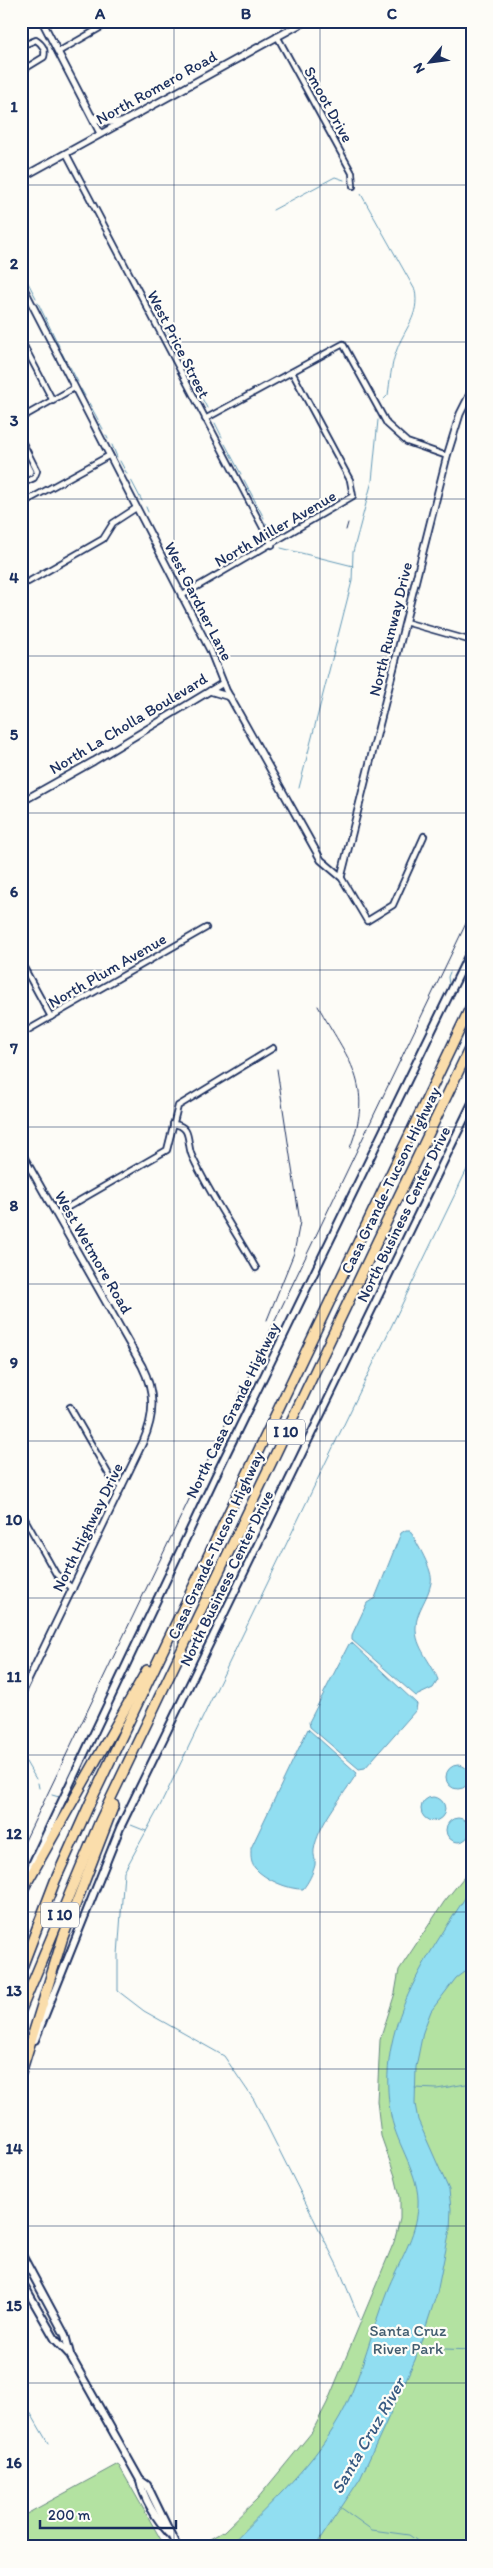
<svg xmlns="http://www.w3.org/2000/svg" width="493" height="2568" viewBox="0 0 493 2568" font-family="Itim,sans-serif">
  <rect width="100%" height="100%" fill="#fdfcf7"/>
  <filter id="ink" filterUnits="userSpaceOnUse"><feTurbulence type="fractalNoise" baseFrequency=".02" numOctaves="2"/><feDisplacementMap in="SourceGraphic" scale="10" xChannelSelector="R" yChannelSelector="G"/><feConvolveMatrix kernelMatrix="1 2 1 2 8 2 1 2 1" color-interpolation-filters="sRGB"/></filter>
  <g filter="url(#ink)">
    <g fill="#b3e2a1" stroke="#678880">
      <path d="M 472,1867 L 472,2547 L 196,2547 L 224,2531 L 257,2499 L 312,2432 L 327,2403 L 394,2242 L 400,2219 L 400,2197 L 395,2176 L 381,2136 L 377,2101 L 380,2040 L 395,1993 L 399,1970 L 444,1902 Z"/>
      <path d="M 118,2464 L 165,2547 L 21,2547 L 21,2517 Z"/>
    </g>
    <g fill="#91def1" stroke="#6298b6">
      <path d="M 406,1530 L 410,1530 C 416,1543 434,1570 431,1583 C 428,1599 416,1611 416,1627 C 415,1648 432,1662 438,1680 L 433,1688 L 416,1696 L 352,1640 L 352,1635 L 367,1603 L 375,1598 L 401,1533 Z"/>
      <path d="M 352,1643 L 417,1704 L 416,1710 L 365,1768 L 359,1769 L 310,1727 L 309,1722 L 349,1644 Z"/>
      <path d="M 308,1729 L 357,1773 C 344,1795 318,1824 314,1850 C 313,1855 316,1860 315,1865 C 313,1873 308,1883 303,1889 C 289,1890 264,1879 255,1868 C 250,1862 251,1855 251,1848 Z"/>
      <circle cx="458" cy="1777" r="12"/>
      <circle cx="433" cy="1809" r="12"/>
      <circle cx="458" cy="1830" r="12"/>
      <path d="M 472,1887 L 472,1966 L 456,1978 L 431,2011 L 423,2032 L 416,2067 L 415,2104 L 418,2120 L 449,2190 L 451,2209 L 450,2229 L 437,2293 L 415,2360 L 360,2479 L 315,2547 L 228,2547 C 269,2504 318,2462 345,2408 C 363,2370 372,2329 387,2291 C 398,2263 417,2236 418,2206 C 420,2174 397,2146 391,2116 C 374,2026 427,1958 472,1887 Z"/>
    </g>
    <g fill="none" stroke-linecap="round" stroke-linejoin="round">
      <g stroke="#6298b6" stroke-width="1">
        <path d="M 361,194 L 415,290 C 420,317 404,328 396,352 C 391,366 390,381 388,395 L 383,400"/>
        <path d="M 273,210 L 335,177 L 344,180"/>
        <path d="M 25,277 L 36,298"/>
        <path d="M 148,294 L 207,408"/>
        <path d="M 38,303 L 59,346"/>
        <path d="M 62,353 L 66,361"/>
        <path d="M 70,367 L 78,382"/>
        <path d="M 81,389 L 85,396"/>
        <path d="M 89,403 L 103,429"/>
        <path d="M 215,423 L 222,437"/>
        <path d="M 106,435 L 108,439"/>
        <path d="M 225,444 L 241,474"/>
        <path d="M 112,445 L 117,457"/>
        <path d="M 120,461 L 127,474"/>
        <path d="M 131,480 L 142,501"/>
        <path d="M 244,480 L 264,518"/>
        <path d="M 146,507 L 148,512"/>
        <path d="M 266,523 L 272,534"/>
        <path d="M 281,548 L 353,566"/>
        <path d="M 299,788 L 352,581 L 353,552 L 372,481 L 378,420"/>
        <path d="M 449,985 L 448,977 L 450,972"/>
        <path d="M 21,1759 L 26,1762 L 36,1779"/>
        <path d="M 38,1783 L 39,1788"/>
        <path d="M 52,1795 L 59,1797"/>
        <path d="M 131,1825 L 146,1831"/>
        <path d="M 415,2088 L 437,2089 L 472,2083"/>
        <path d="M 360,2320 L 340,2271 L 254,2100 L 224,2056 L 144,2011 L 118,1991 L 118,1955 L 124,1872 L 161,1804 L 472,1159"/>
        <path d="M 371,2326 L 377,2329"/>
        <path d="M 419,2348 L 472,2350"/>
        <path d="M 21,2402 L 30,2412 L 48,2443"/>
        <path d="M 340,2507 L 372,2530 L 409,2535 L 426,2547"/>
      </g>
      <g stroke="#1b2f5e" stroke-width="8">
        <g id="minor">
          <path d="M 277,36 L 352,173 L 353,186"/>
          <path d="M 21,46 L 36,40 C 42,44 46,50 44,57 L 21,71"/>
          <path d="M 58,52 L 112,21"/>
          <path d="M 66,153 L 272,545"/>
          <path d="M 21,340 L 53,401"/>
          <path d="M 21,418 L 74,388"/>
          <path d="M 205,419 L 343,344 L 387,424 L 407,442 L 447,456"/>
          <path d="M 21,439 L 37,471 L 34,478 L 21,484"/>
          <path d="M 21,504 L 110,455"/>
          <path d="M 28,582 L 103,539 L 113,523 L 136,508"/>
          <path d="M 181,596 L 353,496 L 350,480 L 292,372"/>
          <path d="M 405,622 L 472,641"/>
          <path d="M 341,877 L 367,921 L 393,905 L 424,836"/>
          <path d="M 21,962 L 51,1017"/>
          <path d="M 21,1034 L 206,928"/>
          <path d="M 173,1124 C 193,1126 186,1143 192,1156 C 210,1195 235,1231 256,1268"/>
          <path d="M 56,1214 L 167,1150 L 178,1106 L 273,1048"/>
          <path d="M 70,1407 L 112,1480 L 122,1487"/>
          <path d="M 21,1512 L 56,1574 L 73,1589"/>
        </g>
      </g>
      <g stroke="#1b2f5e" stroke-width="9">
        <g id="tertiary">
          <path d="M 42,21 L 100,133"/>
          <path d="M 93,117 L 104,122 L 119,122"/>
          <path d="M 21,178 L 306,21"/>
          <path d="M 21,283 L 210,650 L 226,690 L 321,860 L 341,877 L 447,456 L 460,414 L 472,390"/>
          <path d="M 210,691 L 230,697"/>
          <path d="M 21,802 L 94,761 L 223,683"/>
          <path d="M 21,1152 L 142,1366 C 155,1392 155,1415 143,1442 L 21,1695"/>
        </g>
      </g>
      <g stroke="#1b2f5e" stroke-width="10">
        <g id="secondary">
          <path d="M 26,1877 L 215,1477 L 472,948"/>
          <path d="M 35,2040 L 120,1828 L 472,1103"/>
          <path d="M 21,2253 L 65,2335 L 70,2354"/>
          <path d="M 21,2280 L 55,2339 L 70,2355 L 140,2480 C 143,2498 157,2520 169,2533"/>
          <path d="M 140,2480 L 147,2485 L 177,2547"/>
        </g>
      </g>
      <g stroke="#1b2f5e" stroke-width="12">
        <g id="motorway">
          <path d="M 21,1893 L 147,1670"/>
          <path d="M 21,1970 L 55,1881 L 90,1803 L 472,1004"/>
          <path d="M 21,2010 L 100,1821 L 472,1043"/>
          <path d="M 21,2073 L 63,1937 L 114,1805"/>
        </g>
      </g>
      <use href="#minor" stroke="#fdfcf7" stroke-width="4.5"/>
      <use href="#tertiary" stroke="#fdfcf7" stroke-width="5.5"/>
      <use href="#secondary" stroke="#fdfcf7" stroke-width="6"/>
      <use href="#motorway" stroke="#faddab" stroke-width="9"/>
      <g stroke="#1b2f5e" stroke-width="1">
        <path d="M 346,530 L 348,523"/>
        <path d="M 318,1006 C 348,1060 375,1084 350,1148"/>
        <path d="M 267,1320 L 294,1253 L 300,1222 L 277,1069"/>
        <path d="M 21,1849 L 472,911"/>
      </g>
    </g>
  </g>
  <path fill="none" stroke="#1b2f5e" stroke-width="1" stroke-opacity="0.55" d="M 174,21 L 174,2547M 320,21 L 320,2547M 21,185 L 472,185M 21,342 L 472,342M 21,499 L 472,499M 21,656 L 472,656M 21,813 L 472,813M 21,970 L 472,970M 21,1127 L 472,1127M 21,1284 L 472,1284M 21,1441 L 472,1441M 21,1598 L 472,1598M 21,1755 L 472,1755M 21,1912 L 472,1912M 21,2069 L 472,2069M 21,2226 L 472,2226M 21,2383 L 472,2383"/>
  <g text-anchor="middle" stroke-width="4.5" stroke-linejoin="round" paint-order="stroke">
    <g fill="#fdfcf7" stroke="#5f6c8c" stroke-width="1">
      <rect x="267" y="1419.5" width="38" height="25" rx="4"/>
      <rect x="41" y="1902.5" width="38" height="25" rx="4"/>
    </g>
    <g font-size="15" font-weight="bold" fill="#1b2f5e">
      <text x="286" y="1437">I 10</text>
      <text x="60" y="1920">I 10</text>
    </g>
    <g font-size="16" fill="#1b2f5e" stroke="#fdfcf7">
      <text transform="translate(156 87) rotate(-29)" y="6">North Romero Road</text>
      <text transform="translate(329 104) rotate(61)" y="6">Smoot Drive</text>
      <text transform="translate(179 344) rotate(63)" y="6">West Price Street</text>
      <text transform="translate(275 528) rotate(-30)" y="6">North Miller Avenue</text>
      <text transform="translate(199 601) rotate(63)" y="6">West Gardner Lane</text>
      <text transform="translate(390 629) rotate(-76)" y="6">North Runway Drive</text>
      <text transform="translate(128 723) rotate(-31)" y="6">North La Cholla Boulevard</text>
      <text transform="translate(107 970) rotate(-30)" y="6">North Plum Avenue</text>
      <text transform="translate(390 1180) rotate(-64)" y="6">Casa Grande-Tucson Highway</text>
      <text transform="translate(403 1214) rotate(-64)" y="6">North Business Center Drive</text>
      <text transform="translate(94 1252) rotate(60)" y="6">West Wetmore Road</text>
      <text transform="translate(232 1410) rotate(-64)" y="6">North Casa Grande Highway</text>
      <text transform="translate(87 1527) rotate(-64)" y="6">North Highway Drive</text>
      <text transform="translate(215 1545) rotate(-65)" y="6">Casa Grande-Tucson Highway</text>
      <text transform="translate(226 1578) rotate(-64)" y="6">North Business Center Drive</text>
    </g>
    <g font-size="16" fill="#415c6f" stroke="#fdfcf7">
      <text x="408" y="2336">Santa Cruz<tspan x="408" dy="18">River Park</tspan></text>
    </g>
    <g font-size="18" font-style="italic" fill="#385b83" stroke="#fdfcf7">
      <text transform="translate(368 2436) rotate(-60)" y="6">Santa Cruz River</text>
    </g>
  </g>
  <rect width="493" height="2568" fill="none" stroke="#fdfcf7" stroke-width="55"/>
  <g transform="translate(430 62) rotate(241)" stroke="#fdfcf7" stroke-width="4" paint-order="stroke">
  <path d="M0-4L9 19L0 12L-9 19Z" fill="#1b2f5e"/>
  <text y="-8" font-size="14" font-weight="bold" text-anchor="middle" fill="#1b2f5e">N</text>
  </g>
  <path d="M40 2520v8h136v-8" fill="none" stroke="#1b2f5e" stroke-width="2.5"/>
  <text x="48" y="2520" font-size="15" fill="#1b2f5e" stroke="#fdfcf7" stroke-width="4" paint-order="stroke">200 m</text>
  <rect x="28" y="28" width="438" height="2512" fill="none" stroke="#1b2f5e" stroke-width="2"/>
  <g font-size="16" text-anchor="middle" font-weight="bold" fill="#1b2f5e">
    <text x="100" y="19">A</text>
    <text x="246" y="19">B</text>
    <text x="392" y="19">C</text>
    <text x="14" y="112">1</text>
    <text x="14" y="269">2</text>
    <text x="14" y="426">3</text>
    <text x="14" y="583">4</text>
    <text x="14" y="740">5</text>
    <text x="14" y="897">6</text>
    <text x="14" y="1054">7</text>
    <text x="14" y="1211">8</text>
    <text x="14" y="1368">9</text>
    <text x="14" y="1525">10</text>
    <text x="14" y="1682">11</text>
    <text x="14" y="1839">12</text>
    <text x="14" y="1996">13</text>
    <text x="14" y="2154">14</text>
    <text x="14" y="2311">15</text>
    <text x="14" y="2468">16</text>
  </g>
</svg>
